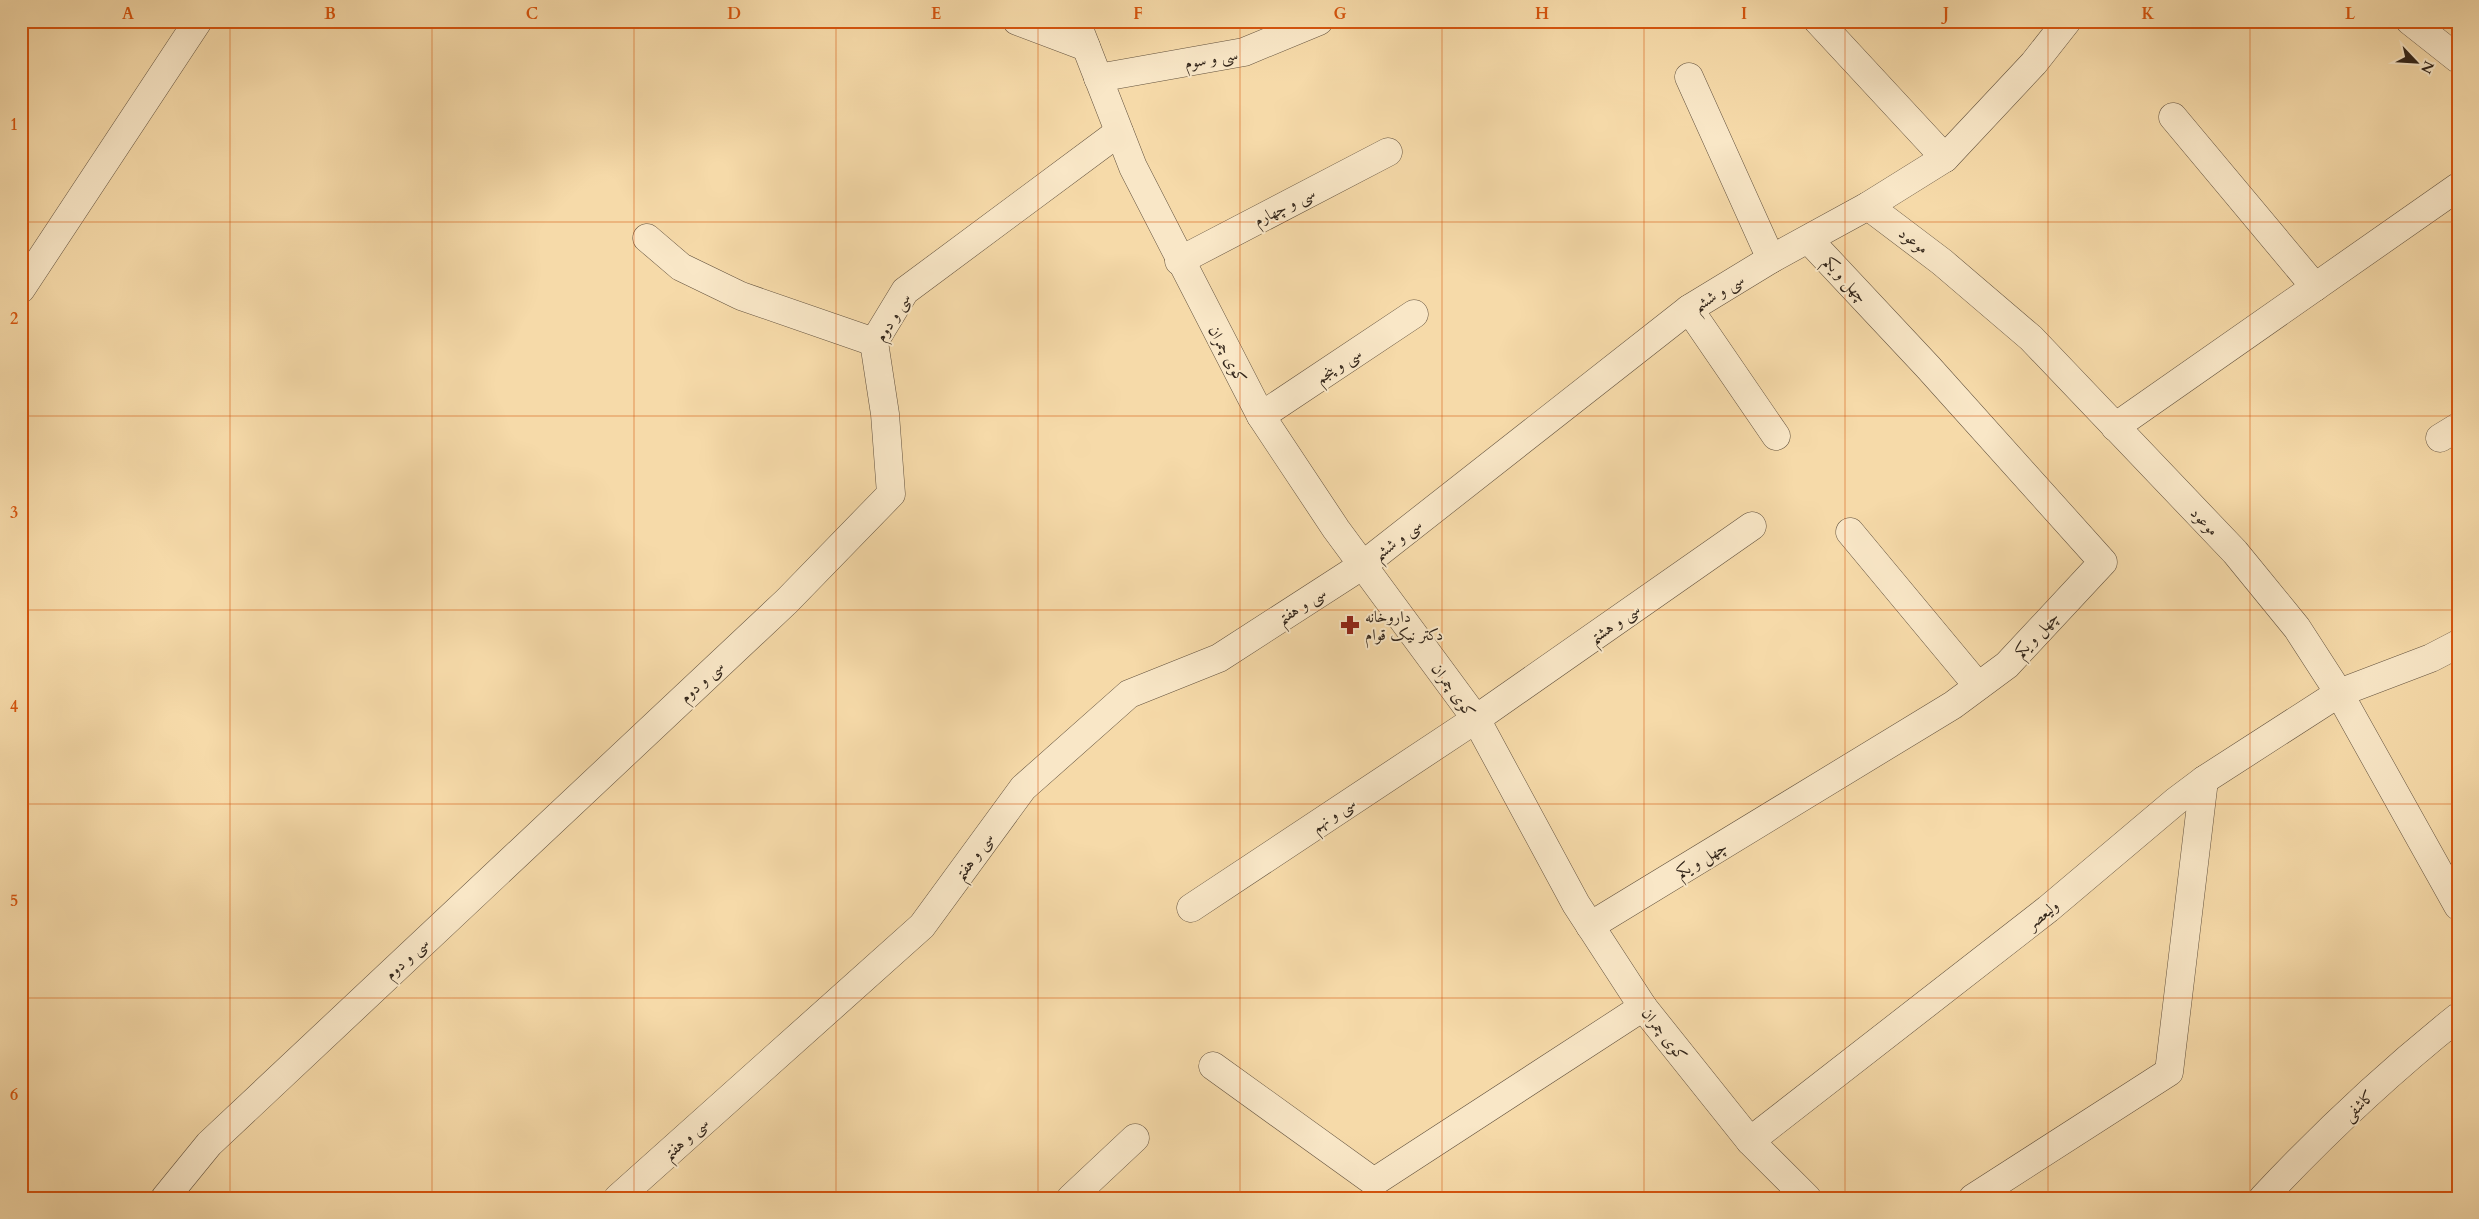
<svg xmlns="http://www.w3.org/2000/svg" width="2479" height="1219" viewBox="0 0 2479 1219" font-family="Cardo,Amiri,serif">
  <rect width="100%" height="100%" fill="#f6daa9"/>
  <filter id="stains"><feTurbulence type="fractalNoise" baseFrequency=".004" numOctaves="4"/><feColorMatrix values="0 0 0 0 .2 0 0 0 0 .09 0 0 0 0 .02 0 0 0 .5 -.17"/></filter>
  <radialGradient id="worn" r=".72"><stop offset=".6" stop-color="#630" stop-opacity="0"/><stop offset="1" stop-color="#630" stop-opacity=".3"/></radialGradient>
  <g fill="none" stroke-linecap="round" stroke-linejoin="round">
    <g stroke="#63523e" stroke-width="29">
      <g id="minor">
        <path d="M 1017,21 L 1086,47"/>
        <path d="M 1076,21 L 1133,167 L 1261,416 L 1336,529 L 1476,719 L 1576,904 L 1643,1007 L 1750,1141 L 1807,1198"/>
        <path d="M 1818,21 L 1945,158"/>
        <path d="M 2410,21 L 2458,59"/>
        <path d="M 1689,77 L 1771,259"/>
        <path d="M 1098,78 L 1244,52 L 1319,21"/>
        <path d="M 2173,117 L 2315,287"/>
        <path d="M 1868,206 L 1942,262 L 2031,338 L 2235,552 L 2297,628 L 2339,693 L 2458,906"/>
        <path d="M 647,238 L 681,267 L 741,296 L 874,342"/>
        <path d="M 1179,261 L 1388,152"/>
        <path d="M 21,289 L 198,21"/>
        <path d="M 1689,309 L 1776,436"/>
        <path d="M 1261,416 L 1414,314"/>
        <path d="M 2115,427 L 2458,187"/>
        <path d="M 2440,438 L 2458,427"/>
        <path d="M 1850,532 L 1978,686"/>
        <path d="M 1191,908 L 1476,719 L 1752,526"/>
        <path d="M 1590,926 L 1953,705 L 2007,665 L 2103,562 L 1928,367 L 1809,240"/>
        <path d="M 1213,1066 L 1374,1182 L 1643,1007"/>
        <path d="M 1750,1141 L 2048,909 L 2176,801 L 2204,780 L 2339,693 L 2431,658 L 2458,644"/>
        <path d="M 165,1198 L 209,1144 L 787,601 L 891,494 L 885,414 L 874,342 L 905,291 L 1119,132"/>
        <path d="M 618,1198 L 922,926 L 1023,788 L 1129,694 L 1219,658 L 1363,565 L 1689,309 L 1771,259 L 1868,206 L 1945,158 L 2034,63 L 2067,21"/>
        <path d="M 1071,1198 L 1135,1138"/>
        <path d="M 1973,1198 L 2169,1072 L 2204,780"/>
        <path d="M 2263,1198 C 2323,1134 2389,1072 2458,1017"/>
      </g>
    </g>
    <use href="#minor" stroke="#f9e7c7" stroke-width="28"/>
  </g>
  <path fill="none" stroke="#d6540d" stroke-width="1" stroke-opacity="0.55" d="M 230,21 L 230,1198M 432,21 L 432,1198M 634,21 L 634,1198M 836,21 L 836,1198M 1038,21 L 1038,1198M 1240,21 L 1240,1198M 1442,21 L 1442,1198M 1644,21 L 1644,1198M 1845,21 L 1845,1198M 2048,21 L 2048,1198M 2250,21 L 2250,1198M 21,222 L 2458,222M 21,416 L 2458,416M 21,610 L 2458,610M 21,804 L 2458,804M 21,998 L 2458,998"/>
  <defs>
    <g id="pharmacy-bare" transform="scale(1.5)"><path d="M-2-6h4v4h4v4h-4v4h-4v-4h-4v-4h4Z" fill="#8f2418" stroke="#f9e7c7" stroke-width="2.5" paint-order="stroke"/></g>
  </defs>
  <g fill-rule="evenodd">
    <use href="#pharmacy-bare" x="1350" y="625"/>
  </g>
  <g text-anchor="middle" stroke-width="4" stroke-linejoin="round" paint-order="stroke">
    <g font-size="16" fill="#32251a" stroke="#f9e7c7">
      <text transform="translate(1211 58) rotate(-10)" y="6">سی و سوم</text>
      <text transform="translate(1284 206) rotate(-27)" y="6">سی و چهارم</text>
      <text transform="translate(1914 240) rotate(37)" y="6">موعود</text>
      <text transform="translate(1846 279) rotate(47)" y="6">چهل و یکم</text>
      <text transform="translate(1718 292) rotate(-32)" y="6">سی و ششم</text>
      <text transform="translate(892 317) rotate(-59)" y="6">سی و دوم</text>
      <text transform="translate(1228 354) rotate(62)" y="6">کوی چمران</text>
      <text transform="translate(1338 365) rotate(-34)" y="6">سی و پنجم</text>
      <text transform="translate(2205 521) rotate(46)" y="6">موعود</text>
      <text transform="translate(1397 539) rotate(-38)" y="6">سی و ششم</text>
      <text transform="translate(1301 605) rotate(-33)" y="6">سی و هفتم</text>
      <text transform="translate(1614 623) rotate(-35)" y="6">سی و هشتم</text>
      <text transform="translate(2036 634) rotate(-47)" y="6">چهل و یکم</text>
      <text transform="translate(701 681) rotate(-43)" y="6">سی و دوم</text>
      <text transform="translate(1454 690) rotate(54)" y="6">کوی چمران</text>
      <text transform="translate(1333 814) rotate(-34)" y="6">سی و نهم</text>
      <text transform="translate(973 856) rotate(-54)" y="6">سی و هفتم</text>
      <text transform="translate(1701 859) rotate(-31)" y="6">چهل و یکم</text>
      <text transform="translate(2042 914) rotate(-39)" y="6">ولیعصر</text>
      <text transform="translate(406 958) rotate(-43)" y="6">سی و دوم</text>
      <text transform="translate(1665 1034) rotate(52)" y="6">کوی چمران</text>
      <text transform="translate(2358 1105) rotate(-43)" y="6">کاشفی</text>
      <text transform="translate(685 1138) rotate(-42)" y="6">سی و هفتم</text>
    </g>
    <g font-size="16" fill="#32251a" stroke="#f9e7c7" text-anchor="start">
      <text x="1365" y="622">داروخانه<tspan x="1365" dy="18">دکتر نیک قوام</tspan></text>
    </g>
  </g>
  <rect width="2479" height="1219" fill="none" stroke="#f6daa9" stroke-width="55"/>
  <g transform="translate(2416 62) rotate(115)" stroke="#f9e7c7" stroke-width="4" paint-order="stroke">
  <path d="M0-4L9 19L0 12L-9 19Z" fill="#32251a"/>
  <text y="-8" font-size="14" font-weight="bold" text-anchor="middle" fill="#32251a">N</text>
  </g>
  <rect x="28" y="28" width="2424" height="1164" fill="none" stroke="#d6540d" stroke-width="2"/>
  <g font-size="16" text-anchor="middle" font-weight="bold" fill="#d6540d">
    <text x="128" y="19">A</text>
    <text x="330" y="19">B</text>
    <text x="532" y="19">C</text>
    <text x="734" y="19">D</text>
    <text x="936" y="19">E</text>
    <text x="1138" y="19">F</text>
    <text x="1340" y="19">G</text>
    <text x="1542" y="19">H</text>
    <text x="1744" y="19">I</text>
    <text x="1946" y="19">J</text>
    <text x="2148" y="19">K</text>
    <text x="2350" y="19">L</text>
    <text x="14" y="130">1</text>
    <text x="14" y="324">2</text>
    <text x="14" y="518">3</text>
    <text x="14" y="712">4</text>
    <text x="14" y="906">5</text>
    <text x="14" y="1100">6</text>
  </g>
  <rect width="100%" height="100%" filter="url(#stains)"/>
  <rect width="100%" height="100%" fill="url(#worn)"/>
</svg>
